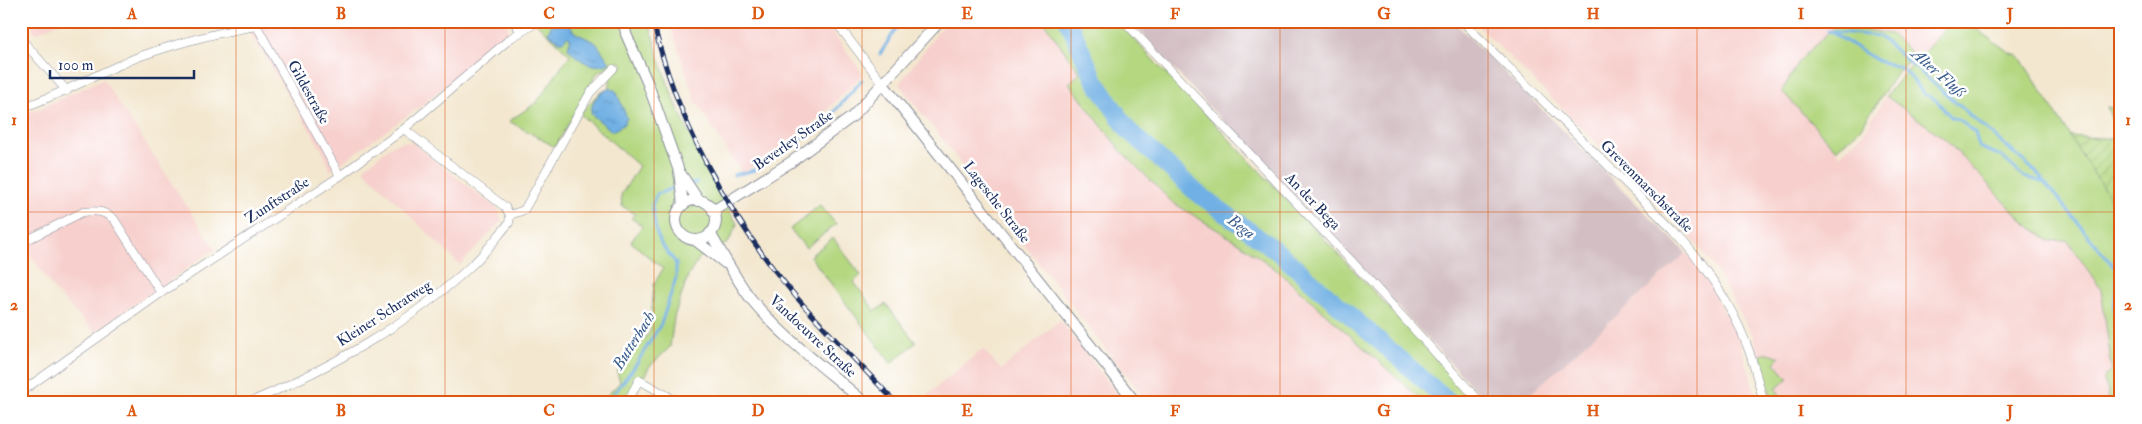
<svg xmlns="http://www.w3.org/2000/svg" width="2142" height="424" viewBox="0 0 2142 424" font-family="'IM FELL Double Pica',serif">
  <defs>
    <pattern id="garden-furrows" width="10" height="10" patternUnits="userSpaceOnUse" patternTransform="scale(1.25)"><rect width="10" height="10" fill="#b4d780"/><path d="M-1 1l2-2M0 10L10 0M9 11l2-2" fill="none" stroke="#9ab971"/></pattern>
    <pattern id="water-ripples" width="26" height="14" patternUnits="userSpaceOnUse" patternTransform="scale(1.25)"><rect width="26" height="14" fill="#71b0e4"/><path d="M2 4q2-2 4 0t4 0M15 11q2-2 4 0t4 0" fill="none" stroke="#5c90bc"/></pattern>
  </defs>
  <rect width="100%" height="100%" fill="#fff"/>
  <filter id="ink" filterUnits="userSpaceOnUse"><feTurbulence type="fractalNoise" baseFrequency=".02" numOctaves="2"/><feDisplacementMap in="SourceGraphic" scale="10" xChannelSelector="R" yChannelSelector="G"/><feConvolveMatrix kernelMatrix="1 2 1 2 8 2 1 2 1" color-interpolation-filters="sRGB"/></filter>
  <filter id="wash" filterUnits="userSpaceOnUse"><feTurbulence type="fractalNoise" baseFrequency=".0096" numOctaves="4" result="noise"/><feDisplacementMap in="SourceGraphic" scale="20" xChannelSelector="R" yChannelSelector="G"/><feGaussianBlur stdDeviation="1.12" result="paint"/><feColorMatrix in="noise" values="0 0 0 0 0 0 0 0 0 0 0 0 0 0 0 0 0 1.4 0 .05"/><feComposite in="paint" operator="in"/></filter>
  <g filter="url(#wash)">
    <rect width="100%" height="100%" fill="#f3e7cf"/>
    <g fill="#f7d0cd">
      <path d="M 27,21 L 62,21 L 36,33 Z"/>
      <path d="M 243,21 L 506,21 L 509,31 L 422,105 L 330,171 L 324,153 Z"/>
      <path d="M 669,21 L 824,21 L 863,74 L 810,127 L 742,173 L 696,102 Z"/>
      <path d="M 946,21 L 1043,21 L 1080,74 L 1069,83 L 1120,150 L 1172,202 L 1242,245 L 1277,270 L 1425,403 L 1148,403 L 899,84 Z"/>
      <path d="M 1473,21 L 1952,21 L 1918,58 L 1891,34 L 1783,91 L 1840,155 L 1864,133 L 1886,96 L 1944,138 L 2023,221 L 2066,239 L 2101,289 L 2112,370 L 2103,378 L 2108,391 L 2107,403 L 1772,403 L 1753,336 L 1713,265 L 1678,222 Z"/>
      <path d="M 103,79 L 215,249 L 95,332 L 55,291 L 21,241 L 21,115 L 41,108 Z"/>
      <path d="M 403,142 L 412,143 L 499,210 L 501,221 L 460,265 L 363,169 L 391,146 Z"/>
      <path d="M 1686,253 L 1700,269 L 1738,335 L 1758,403 L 1520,403 Z"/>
      <path d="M 1060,320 L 1124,403 L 921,403 L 920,401 L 983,349 L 1001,370 Z"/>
    </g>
    <path fill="#d2bec3" d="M 1132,21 L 1453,21 L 1686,253 L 1520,403 L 1488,403 L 1157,51 Z"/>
    <g fill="#b4d780" stroke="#68836f">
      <path d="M 534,21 L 649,21 C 666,96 701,158 737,224 L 728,243 L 700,257 L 688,276 L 674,317 L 670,347 L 649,367 L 634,397 L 645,403 L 600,403 L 620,382 L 617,372 L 621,364 L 650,332 L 654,284 L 663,269 L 631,242 L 642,226 L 631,218 L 635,214 L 622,206 L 621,195 L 639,166 L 580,114 L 598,94 L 610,88 L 610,75 L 623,66 L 620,61 L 597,73 L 555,147 L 509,121 L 536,103 L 570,55 Z"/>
      <path d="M 1043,21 L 1118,21 C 1154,63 1193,100 1230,140 C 1313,227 1396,314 1477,403 L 1425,403 L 1277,270 L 1242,245 L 1172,202 L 1120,150 L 1069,83 L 1080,73 Z"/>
      <path d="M 1952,21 L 1964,21 L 2012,54 L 2016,54 L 2021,59 L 2121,215 L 2121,271 L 2115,310 L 2121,403 L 2107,403 L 2108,391 L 2103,378 L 2112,370 L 2101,289 L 2067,240 L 2049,241 L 2023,221 L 1944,138 L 1886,96 C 1906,69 1930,47 1952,21 Z"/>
      <path d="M 1836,25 L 1891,34 L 1914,55 L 1896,74 L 1860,129 L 1836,150 L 1782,91 L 1800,60 Z"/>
      <path d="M 820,205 L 836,224 L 806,248 L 790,229 Z"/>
      <path d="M 833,238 L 861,275 L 854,282 L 875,311 L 886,304 L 916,343 L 891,363 L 810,256 Z"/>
      <path d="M 1769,353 L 1780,357 L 1774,363 L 1788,378 L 1776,389 L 1780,395 L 1775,399 L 1778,403 L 1773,403 L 1772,401 L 1760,355 Z"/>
    </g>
    <g fill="url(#garden-furrows)" stroke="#68836f">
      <path d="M 2107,107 L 2121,108 L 2121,215 L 2069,136 L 2119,139 Z"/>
      <path d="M 2120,271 L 2121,271 L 2121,385 L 2115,310 Z"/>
    </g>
    <g fill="url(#water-ripples)" stroke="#4670a1">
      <path d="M 560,21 L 568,21 L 574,32 L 596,43 L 610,63 C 593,70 579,61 568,48 L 570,39 L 568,36 L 563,41 L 559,41 L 548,33 L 552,24 Z"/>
      <path d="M 610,88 L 616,91 L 627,118 L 623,125 L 612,131 L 591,114 C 592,99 597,95 610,88 Z"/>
    </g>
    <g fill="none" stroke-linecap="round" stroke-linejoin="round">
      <g stroke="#71b0e4" stroke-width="3">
        <path d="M 1828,31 L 1879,36 L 2036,172 L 2118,272 L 2114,309 L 2120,403"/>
        <path d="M 1831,32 L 1878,61 L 1899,67 L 1908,74 L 1924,94 L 1936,100 L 1951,117 L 1960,121 L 1975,132 L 1979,147 L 2001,156 L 2024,177 L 2043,182"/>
        <path d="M 880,54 L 901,21"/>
        <path d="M 790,146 L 827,120 L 862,80"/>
        <path d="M 734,175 L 755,170 L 773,158"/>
        <path d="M 691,184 L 697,183"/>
        <path d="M 607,403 L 635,366 L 661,324 L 676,278 L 676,263 L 661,244 L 656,231 L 652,205 L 657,194 L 674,188"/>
      </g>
      <path stroke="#71b0e4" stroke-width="18" d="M 1068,21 L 1094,79 L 1128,130 L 1196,192 L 1278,252 L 1450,403"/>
    </g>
  </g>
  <g filter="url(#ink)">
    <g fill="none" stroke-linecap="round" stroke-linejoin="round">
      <g stroke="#878b96" stroke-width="9">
        <g id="street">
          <path d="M 254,21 L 340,176"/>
          <path d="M 513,21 L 521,32"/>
          <path d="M 835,21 L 883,84"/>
          <path d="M 1124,21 L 1361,271 L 1481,403"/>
          <path d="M 1462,21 L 1673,230 C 1702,261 1731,303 1746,343 C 1754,362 1758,383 1764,403"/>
          <path d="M 21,39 L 67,91"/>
          <path d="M 21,108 C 64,94 101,71 141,56 C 178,43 218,32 257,26"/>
          <path d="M 510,215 L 524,210 L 590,93 L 613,69"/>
          <path d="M 21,243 L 83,212 C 97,210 103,211 114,219 L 161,293"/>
          <path d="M 21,392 L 161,293 L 340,176 L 404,129 L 511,38 L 539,21"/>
          <path d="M 631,395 L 639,380 L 680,403"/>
          <path d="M 248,403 C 329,368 409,325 474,263 C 487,251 497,237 509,223 L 510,215 L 505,207 L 404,129"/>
        </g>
      </g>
      <g stroke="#878b96" stroke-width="12">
        <g id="secondary">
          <path d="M 624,21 L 626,34 L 648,84 L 679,171 L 683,205"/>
          <path d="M 883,84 L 1136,403"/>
          <path d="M 681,174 L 699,201"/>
          <circle cx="696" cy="220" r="20"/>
          <path d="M 713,211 L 791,162 L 853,116 L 940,21"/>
          <path d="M 710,233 C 724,256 735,278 751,299 C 784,339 826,369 865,403"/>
          <path d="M 695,240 L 725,263"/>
        </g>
      </g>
      <use href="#street" stroke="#fff" stroke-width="8"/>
      <use href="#secondary" stroke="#fff" stroke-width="10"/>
      <g stroke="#1b2f5e" stroke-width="5">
        <path id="rail" d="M 653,21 C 676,119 728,216 792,292 C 825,331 862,366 896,403"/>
      </g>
      <use href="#rail" stroke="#fff" stroke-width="3" stroke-dasharray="9" stroke-linecap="butt"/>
    </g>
  </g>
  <path fill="none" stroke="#de5710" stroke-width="1" stroke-opacity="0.55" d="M 236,21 L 236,403M 445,21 L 445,403M 654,21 L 654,403M 862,21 L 862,403M 1071,21 L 1071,403M 1280,21 L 1280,403M 1488,21 L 1488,403M 1697,21 L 1697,403M 1906,21 L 1906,403M 21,212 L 2121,212"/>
  <g text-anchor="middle" stroke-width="5" stroke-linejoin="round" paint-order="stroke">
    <g font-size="15" fill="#1b2f5e" stroke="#fff">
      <text transform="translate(309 92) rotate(61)" y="5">Gildestraße</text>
      <text transform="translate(793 140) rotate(-35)" y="5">Beverley Straße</text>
      <text transform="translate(1647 186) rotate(45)" y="5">Grevenmarschstraße</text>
      <text transform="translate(277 200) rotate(-33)" y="5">Zunftstraße</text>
      <text transform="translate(1313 201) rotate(46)" y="5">An der Bega</text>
      <text transform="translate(997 202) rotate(52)" y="5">Lagesche Straße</text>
      <text transform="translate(384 313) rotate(-33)" y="5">Kleiner Schratweg</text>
      <text transform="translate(813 336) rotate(43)" y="5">Vandoeuvre Straße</text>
    </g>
    <g font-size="16" font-style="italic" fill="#395c8d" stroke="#fff">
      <text transform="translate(1939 72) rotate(41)" y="6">Alter Fluß</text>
      <text transform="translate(1242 226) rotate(36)" y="6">Bega</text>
      <text transform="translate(633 340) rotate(-58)" y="6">Butterbach</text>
    </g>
  </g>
  <rect width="2142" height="424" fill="none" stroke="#fff" stroke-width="55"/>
  <path d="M50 70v8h144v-8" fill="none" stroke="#1b2f5e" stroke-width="2.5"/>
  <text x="58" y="70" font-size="15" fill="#1b2f5e" stroke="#ffffff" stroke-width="4" paint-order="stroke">100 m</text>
  <rect x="28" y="28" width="2086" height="368" fill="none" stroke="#de5710" stroke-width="2"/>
  <g font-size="16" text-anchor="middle" font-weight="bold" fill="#de5710">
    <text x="132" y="19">A</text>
    <text x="341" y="19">B</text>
    <text x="549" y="19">C</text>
    <text x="758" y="19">D</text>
    <text x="967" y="19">E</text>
    <text x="1175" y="19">F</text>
    <text x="1384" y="19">G</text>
    <text x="1593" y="19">H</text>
    <text x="1801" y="19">I</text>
    <text x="2010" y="19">J</text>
    <text x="14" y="125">1</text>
    <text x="2128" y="125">1</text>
    <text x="14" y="310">2</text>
    <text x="2128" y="310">2</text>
    <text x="132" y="416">A</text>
    <text x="341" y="416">B</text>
    <text x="549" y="416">C</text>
    <text x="758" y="416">D</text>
    <text x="967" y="416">E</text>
    <text x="1175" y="416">F</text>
    <text x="1384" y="416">G</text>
    <text x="1593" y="416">H</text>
    <text x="1801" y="416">I</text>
    <text x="2010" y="416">J</text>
  </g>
</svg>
